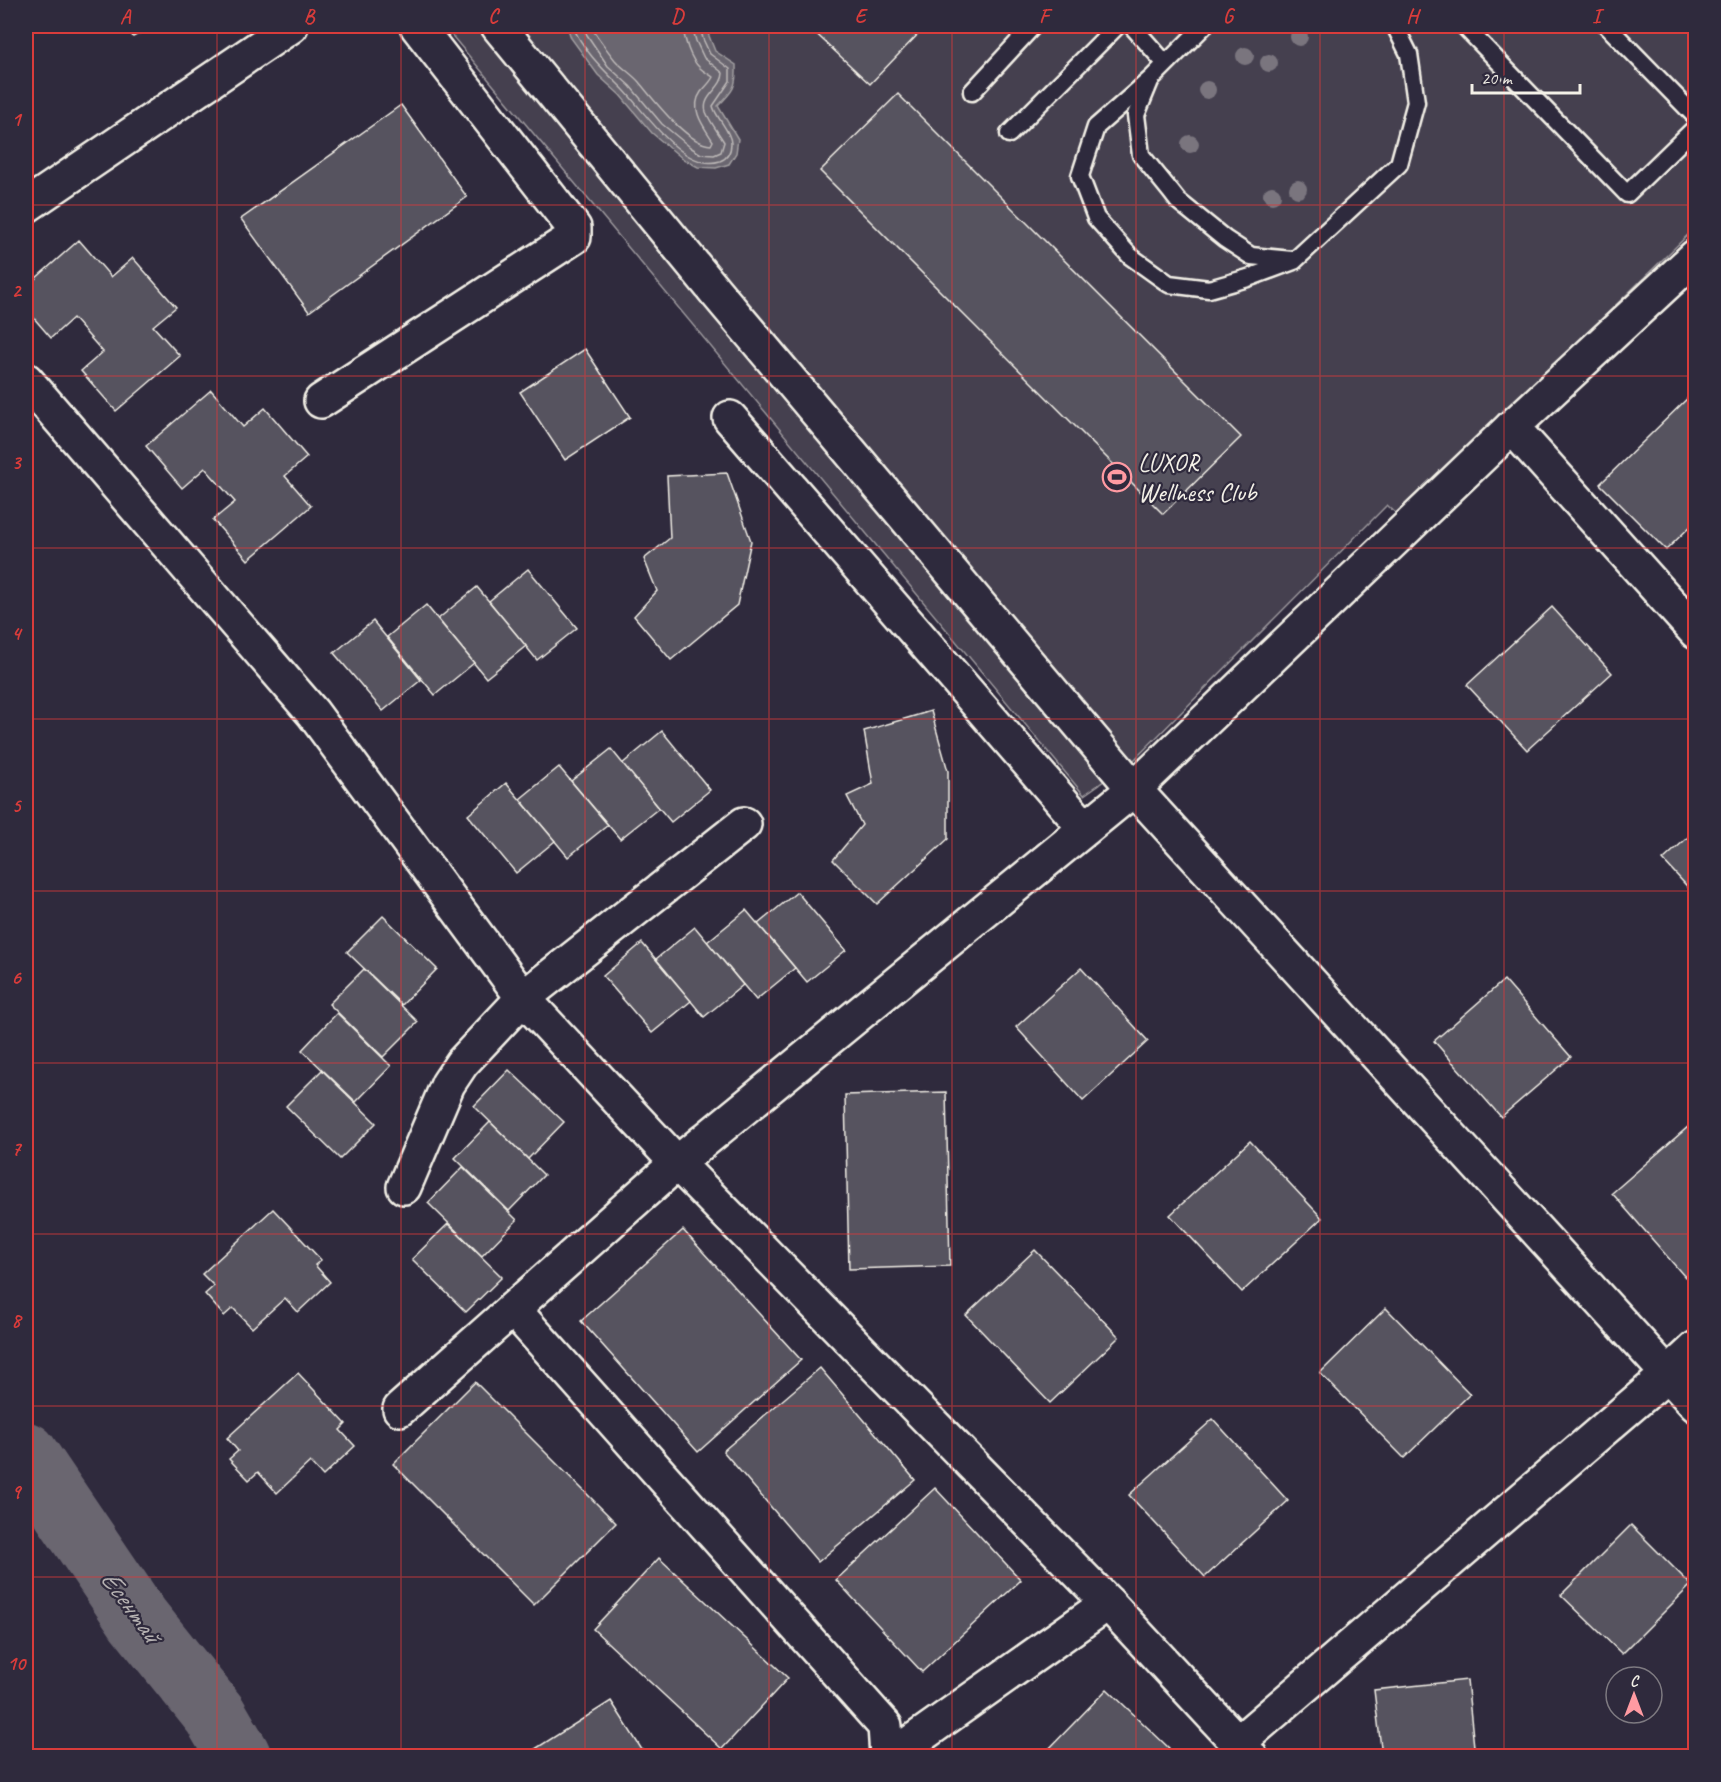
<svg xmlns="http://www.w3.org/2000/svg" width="1721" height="1782" viewBox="0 0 1721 1782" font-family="Caveat,sans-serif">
  <rect width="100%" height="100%" fill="#2f2a3d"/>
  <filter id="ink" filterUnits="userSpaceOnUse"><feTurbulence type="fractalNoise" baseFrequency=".0167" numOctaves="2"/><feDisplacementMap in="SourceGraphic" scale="12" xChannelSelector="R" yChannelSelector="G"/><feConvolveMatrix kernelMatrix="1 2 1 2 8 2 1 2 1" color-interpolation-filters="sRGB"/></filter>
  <g filter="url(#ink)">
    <path fill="#454050" stroke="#9c989c" stroke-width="1.5" d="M 444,26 L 1695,26 L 1695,228 L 1399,516 L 1387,505 L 1135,759 L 1084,795 Z"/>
    <path fill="#6a6670" stroke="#a19ea0" stroke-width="1.5" d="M 567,26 L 705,26 L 715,51 L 736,65 C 737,87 733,91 718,106 L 738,139 L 736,153 L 729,164 L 716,168 L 698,167 L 683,159 L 652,133 L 620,95 L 598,75 L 571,38 Z"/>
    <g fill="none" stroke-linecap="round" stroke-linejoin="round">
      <g stroke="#bdb9b8" stroke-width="1.5">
        <path d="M 573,26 C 582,50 606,72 624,90 C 645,112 684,173 720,161 C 728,158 731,151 731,143 C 731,131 716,118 713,106 L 730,81 L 730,69 L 710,54 L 703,39 L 700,26"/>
        <path d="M 581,26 L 608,66 L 630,86 L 662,124 L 690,147 L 701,154 L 714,155 L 721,152 L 724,142 C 718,132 710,122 706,112 C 701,96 723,88 723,73 L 704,58 L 696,41 L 692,26"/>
        <path d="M 590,26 C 598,37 606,49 615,60 C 622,68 632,74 639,82 C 654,100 687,144 711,145 L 713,141 C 704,127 689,109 701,92 C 705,87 710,83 713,77 C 709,74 704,72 700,68 C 690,59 684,39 683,26"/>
      </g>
      <path stroke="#6a6670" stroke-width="64" d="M 26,1454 L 138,1619 L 215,1715 L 239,1756"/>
    </g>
    <g fill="#56525f" stroke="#f4f1e8" stroke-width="1.5">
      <path d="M 126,26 L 153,26 L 133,37 Z"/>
      <path d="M 808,26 L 926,26 L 870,84 Z"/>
      <path d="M 898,94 L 1241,437 L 1163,514 L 820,171 Z"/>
      <path d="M 401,105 L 467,197 L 309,312 L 241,219 Z"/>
      <path d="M 79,240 L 111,277 L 133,258 L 176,307 L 153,326 L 180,356 L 116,411 L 81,371 L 103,352 L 73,318 L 51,338 L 26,309 L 26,287 Z"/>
      <path d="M 585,349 L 630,417 L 565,460 L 520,392 Z"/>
      <path d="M 211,390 L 243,427 L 265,408 L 307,457 L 285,476 L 311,506 L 248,560 L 213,520 L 235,502 L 205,468 L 182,488 L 146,446 Z"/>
      <path d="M 1696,390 L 1696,521 L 1666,550 L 1600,484 Z"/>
      <path d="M 727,473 L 751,541 L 737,605 L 671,660 L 634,616 L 657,591 L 644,559 L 670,538 L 667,476 Z"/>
      <path d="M 528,569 L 577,628 L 537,660 L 489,601 Z"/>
      <path d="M 477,587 L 526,646 L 486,678 L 438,619 Z"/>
      <path d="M 426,605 L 474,663 L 435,695 L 387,637 Z"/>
      <path d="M 1552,607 L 1612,673 L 1527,750 L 1467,685 Z"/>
      <path d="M 373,621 L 421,680 L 383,711 L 334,653 Z"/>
      <path d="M 931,711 L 948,771 L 948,839 L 877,904 L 833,860 L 862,825 L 847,796 L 873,784 L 864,731 Z"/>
      <path d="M 662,731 L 710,790 L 671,822 L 622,764 Z"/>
      <path d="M 611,749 L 659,808 L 620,839 L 571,781 Z"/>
      <path d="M 559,767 L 608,825 L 568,857 L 520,799 Z"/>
      <path d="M 506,783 L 555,841 L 516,873 L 468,815 Z"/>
      <path d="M 1696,830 L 1696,896 L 1663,860 Z"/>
      <path d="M 797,892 L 846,950 L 807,982 L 758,924 Z"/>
      <path d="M 746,910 L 795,968 L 756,1000 L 707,942 Z"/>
      <path d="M 383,916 L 437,969 L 402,1005 L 347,952 Z"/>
      <path d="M 695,927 L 743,985 L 704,1017 L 656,959 Z"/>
      <path d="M 642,943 L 691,1001 L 652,1033 L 603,976 Z"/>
      <path d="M 1081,968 L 1148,1041 L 1083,1101 L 1016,1027 Z"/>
      <path d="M 364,969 L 418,1022 L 383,1057 L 329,1004 Z"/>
      <path d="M 1504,980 L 1571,1057 L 1501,1117 L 1434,1041 Z"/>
      <path d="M 337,1013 L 391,1066 L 356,1102 L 302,1050 Z"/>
      <path d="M 322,1070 L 376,1123 L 340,1159 L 286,1106 Z"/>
      <path d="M 509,1070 L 564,1122 L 528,1159 L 474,1106 Z"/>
      <path d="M 946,1092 L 950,1266 L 849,1269 L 845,1095 Z"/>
      <path d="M 1696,1120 L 1696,1268 L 1685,1277 L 1612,1193 Z"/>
      <path d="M 490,1122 L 544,1175 L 509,1211 L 455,1158 Z"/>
      <path d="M 1250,1141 L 1322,1218 L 1242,1292 L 1170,1215 Z"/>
      <path d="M 463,1167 L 517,1220 L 482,1256 L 428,1203 Z"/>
      <path d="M 273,1209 L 321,1260 L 315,1265 L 330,1282 L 298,1312 L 285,1298 L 252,1328 L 233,1308 L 224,1316 L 205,1294 L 214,1286 L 202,1274 Z"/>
      <path d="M 448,1224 L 502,1277 L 466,1312 L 412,1259 Z"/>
      <path d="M 683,1230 L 801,1360 L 698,1452 L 581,1321 Z"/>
      <path d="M 1035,1250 L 1119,1337 L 1050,1403 L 966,1315 Z"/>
      <path d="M 1386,1308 L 1470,1394 L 1404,1458 L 1320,1373 Z"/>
      <path d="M 820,1368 L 915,1480 L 818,1562 L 723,1451 Z"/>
      <path d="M 298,1373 L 346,1424 L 340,1430 L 355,1446 L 323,1476 L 310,1462 L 277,1493 L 258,1472 L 249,1480 L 229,1459 L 238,1451 L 227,1438 Z"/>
      <path d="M 475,1382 L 616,1523 L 534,1605 L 393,1464 Z"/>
      <path d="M 1213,1419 L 1288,1501 L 1205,1577 L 1129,1495 Z"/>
      <path d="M 935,1488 L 1021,1580 L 922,1672 L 836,1580 Z"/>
      <path d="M 1631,1525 L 1691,1585 L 1622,1654 L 1561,1595 Z"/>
      <path d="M 659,1558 L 788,1678 L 722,1749 L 593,1629 Z"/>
      <path d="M 1467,1680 L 1475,1756 L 1382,1756 L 1374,1690 Z"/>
      <path d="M 1107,1689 L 1169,1748 L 1162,1756 L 1042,1756 Z"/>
      <path d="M 611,1701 L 646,1756 L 524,1756 Z"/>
    </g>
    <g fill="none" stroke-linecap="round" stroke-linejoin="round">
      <g stroke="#f4f1e8" stroke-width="21">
        <g id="lane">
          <path d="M 1132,26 L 1165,63"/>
          <path d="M 1204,26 L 1152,78 L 1096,127 L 1080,176 L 1096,218 L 1130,256 L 1169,284 L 1209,289 L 1248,278 L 1294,261 L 1399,164 L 1416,102 L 1409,54 L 1395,26"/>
          <path d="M 1464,26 L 1627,194 L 1696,127"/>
          <path d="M 1607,26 L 1696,117"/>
          <path d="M 1150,81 L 1136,115 L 1141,155 L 1171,192 L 1178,201 L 1225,239 L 1251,256 L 1292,260"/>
          <path d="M 972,92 L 1033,26"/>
          <path d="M 1009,134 L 1117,26"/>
        </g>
      </g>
      <g stroke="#f4f1e8" stroke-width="38">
        <g id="street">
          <path d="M 498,26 L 715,291 L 1134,789 L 1696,1405"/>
          <path d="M 26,206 L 291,26"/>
          <path d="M 26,380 L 313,713 L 523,998 L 677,1163 L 1108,1603 L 1250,1756"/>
          <path d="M 321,401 L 574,237 L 574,228 L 417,26"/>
          <path d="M 730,418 L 1085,828"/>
          <path d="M 1512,427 L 1696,632"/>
          <path d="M 404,1187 L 448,1084 L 462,1063 L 523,998 L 744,824"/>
          <path d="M 513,1309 L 885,1726 L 887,1756"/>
          <path d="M 400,1409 L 677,1163 L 1134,789 L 1512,427 L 1696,256"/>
          <path d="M 1238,1743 L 1667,1375 L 1696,1348"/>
          <path d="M 892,1756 L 1108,1603"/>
        </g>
      </g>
      <use href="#lane" stroke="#2f2a3d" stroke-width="16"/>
      <use href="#street" stroke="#2f2a3d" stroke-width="33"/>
    </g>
    <g fill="#7a757e">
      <circle cx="1299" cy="37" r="9"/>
      <circle cx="1245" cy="56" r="9"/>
      <circle cx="1269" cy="63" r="9"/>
      <circle cx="1207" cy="90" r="9"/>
      <circle cx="1190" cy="144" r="9"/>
      <circle cx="1298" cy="189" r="9"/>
      <circle cx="1272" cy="195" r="9"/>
    </g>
  </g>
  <path fill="none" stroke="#d93c3b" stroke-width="1.5" stroke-opacity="0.55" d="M 217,26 L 217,1756M 401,26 L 401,1756M 585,26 L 585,1756M 769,26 L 769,1756M 952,26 L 952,1756M 1136,26 L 1136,1756M 1320,26 L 1320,1756M 1504,26 L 1504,1756M 26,205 L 1696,205M 26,376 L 1696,376M 26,548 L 1696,548M 26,719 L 1696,719M 26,891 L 1696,891M 26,1063 L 1696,1063M 26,1234 L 1696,1234M 26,1406 L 1696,1406M 26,1577 L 1696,1577"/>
  <defs>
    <g id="stadium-ring" transform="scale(1.5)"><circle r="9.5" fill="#2f2a3d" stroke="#ff9aa2" stroke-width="1.5"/><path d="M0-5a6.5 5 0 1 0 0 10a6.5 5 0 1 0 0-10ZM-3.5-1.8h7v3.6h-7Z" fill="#ff9aa2"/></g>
  </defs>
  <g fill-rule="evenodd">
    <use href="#stadium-ring" x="1117" y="477"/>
  </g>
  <g text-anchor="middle" stroke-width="4.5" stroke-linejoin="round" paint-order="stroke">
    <g font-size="26" fill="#f4f1e8" stroke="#2f2a3d" text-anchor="start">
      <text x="1138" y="471">LUXOR<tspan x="1138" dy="30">Wellness Club</tspan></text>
    </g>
    <g font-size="27" font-style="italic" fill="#b6b2b2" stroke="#2f2a3d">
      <text transform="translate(131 1606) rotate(54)" y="9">Есентай</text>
    </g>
  </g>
  <rect width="1721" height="1782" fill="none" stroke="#2f2a3d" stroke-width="66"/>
  <g transform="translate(1634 1695)"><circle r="28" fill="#2f2a3d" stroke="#7e7a81" stroke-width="1.5"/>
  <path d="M0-4.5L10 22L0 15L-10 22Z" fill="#ff9aa2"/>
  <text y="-9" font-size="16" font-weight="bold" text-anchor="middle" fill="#f4f1e8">С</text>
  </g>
  <path d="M1472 84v9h108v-9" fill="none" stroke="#f4f1e8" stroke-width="3"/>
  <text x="1481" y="84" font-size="18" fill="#f4f1e8" stroke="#2f2a3d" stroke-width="4.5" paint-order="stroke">20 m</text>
  <rect x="33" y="33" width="1655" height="1716" fill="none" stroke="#d93c3b" stroke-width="2"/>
  <g font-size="20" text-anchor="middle" font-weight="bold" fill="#d93c3b">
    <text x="125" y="23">A</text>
    <text x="309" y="23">B</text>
    <text x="493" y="23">C</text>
    <text x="677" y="23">D</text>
    <text x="860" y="23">E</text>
    <text x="1044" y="23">F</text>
    <text x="1228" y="23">G</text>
    <text x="1412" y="23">H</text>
    <text x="1596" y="23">I</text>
    <text x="16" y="126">1</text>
    <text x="16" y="297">2</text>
    <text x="16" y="469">3</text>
    <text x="16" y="640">4</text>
    <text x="16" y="812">5</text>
    <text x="16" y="984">6</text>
    <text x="16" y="1155">7</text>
    <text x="16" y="1327">8</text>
    <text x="16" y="1498">9</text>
    <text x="16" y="1670">10</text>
  </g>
</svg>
